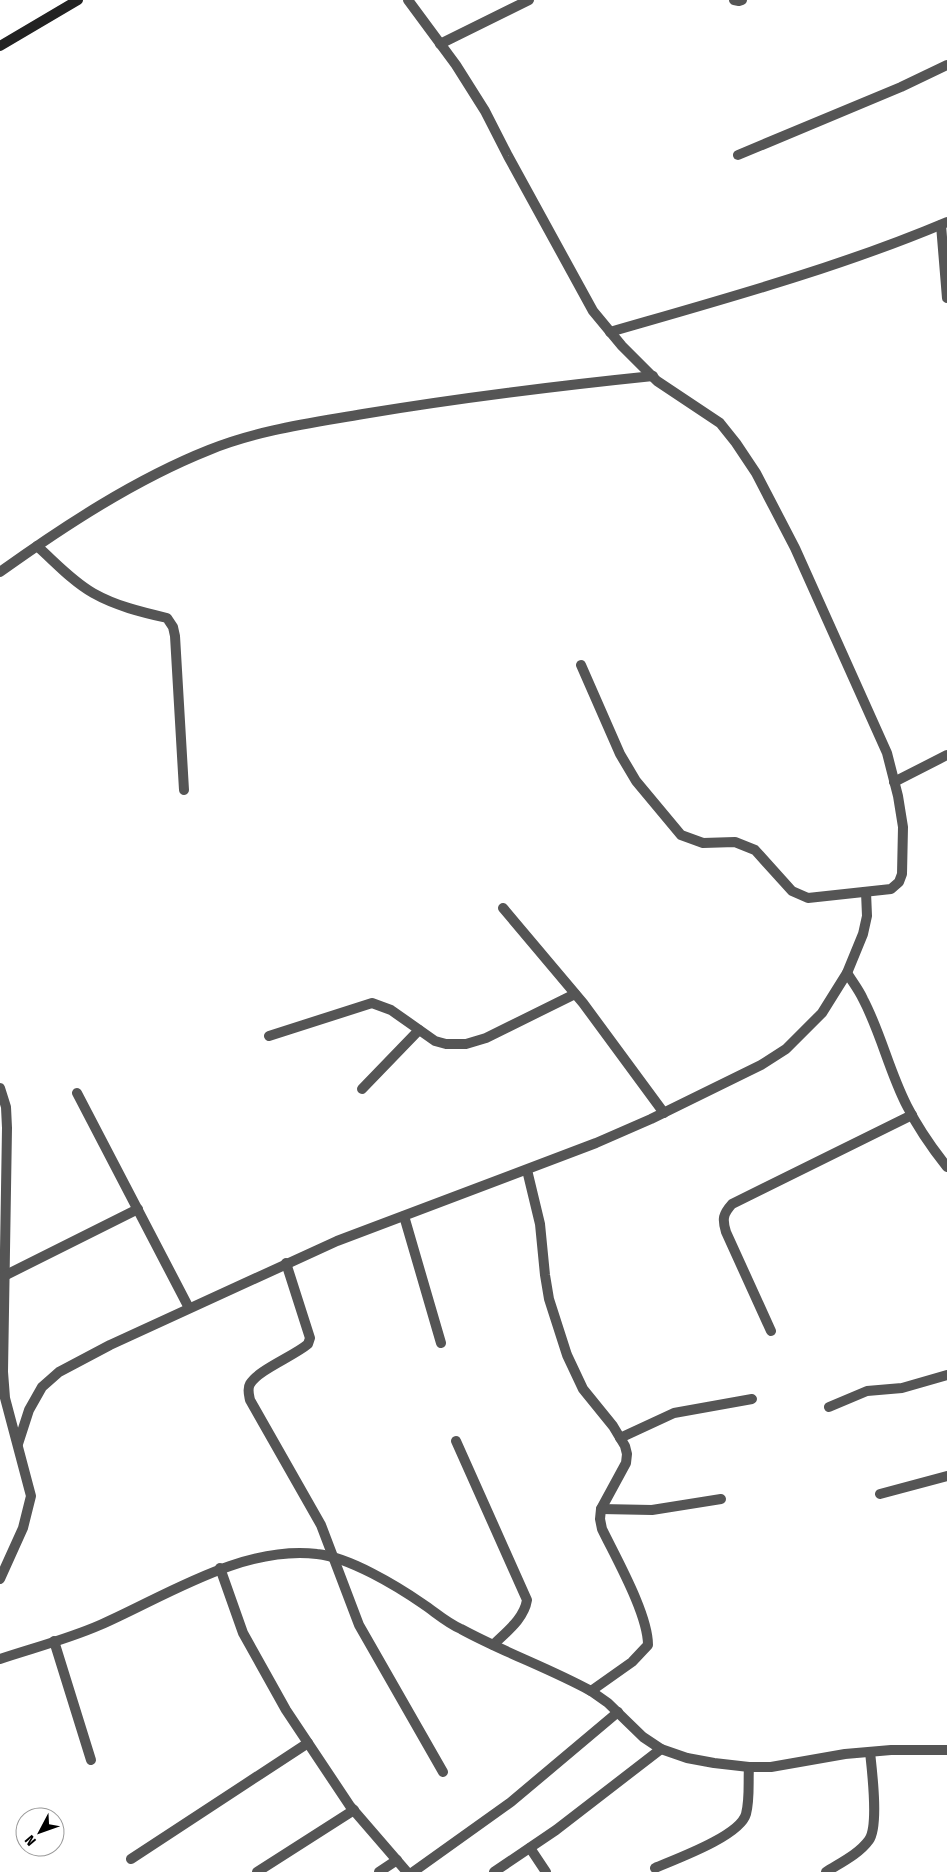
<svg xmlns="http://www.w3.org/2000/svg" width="947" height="1872" viewBox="0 0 947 1872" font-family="'Fira Sans Condensed',sans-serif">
  <rect width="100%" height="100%" fill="#fff"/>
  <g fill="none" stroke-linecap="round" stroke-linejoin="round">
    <g stroke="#555" stroke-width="10">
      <path d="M 408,0 L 456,65 L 485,111 L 508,156 L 593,311 L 622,346 L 657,381 L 720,423 L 736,443 L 756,473 L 795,548 L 887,753 L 898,796 L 903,827 L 902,874 L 899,882 L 891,889 L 808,898 L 792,891 L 755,850 L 735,842 L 703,843 L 681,835 L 636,781 L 620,754 L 581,665"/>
      <path d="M 734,0 L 739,1 L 742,0"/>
      <path d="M 440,44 L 529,0"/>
      <path d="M 738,155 L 901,87 L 947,65"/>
      <path d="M 941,225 L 947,298"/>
      <path d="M 610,332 C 724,299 838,268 947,222"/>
      <path d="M 37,546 C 55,562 72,581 93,593 C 116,606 141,612 167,618 L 173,627 L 175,636 L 184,790"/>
      <path d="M 0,572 C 64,526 136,479 209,450 C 258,430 312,423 363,414 C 459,398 556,386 653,376"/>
      <path d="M 894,782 L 947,755"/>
      <path d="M 503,908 L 583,1003 L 664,1113"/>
      <path d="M 847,973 C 852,981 859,990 863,999 C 881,1033 889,1071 907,1106 C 918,1128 932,1148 947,1167"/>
      <path d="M 269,1036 L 372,1003 L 391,1010 L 435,1041 L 446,1044 L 466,1044 L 486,1038 L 575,994"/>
      <path d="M 0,1088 L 6,1107 L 7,1128 L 3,1372 L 5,1398 L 31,1496 L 23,1528 L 0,1579"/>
      <path d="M 362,1089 L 419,1030"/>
      <path d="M 77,1093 L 189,1308"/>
      <path d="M 527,1170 L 540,1224 L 545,1275 L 549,1299 L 567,1355 L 583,1389 L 613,1426 L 625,1446 L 627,1454 L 626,1463 L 601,1509 L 600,1519 L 602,1529 C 616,1558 648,1614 648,1645 L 632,1662 L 591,1691"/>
      <path d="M 404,1216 L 441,1343"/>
      <path d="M 286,1263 L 310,1338 L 308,1344 C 294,1356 258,1370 250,1384 C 247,1389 249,1395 250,1400 L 321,1525 L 359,1625 L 443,1772"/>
      <path d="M 4,1276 L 138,1209"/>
      <path d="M 771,1331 L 726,1232 C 722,1219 723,1214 732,1204 L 912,1115"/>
      <path d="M 829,1407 L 867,1391 L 902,1388 L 947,1375"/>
      <path d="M 620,1438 L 674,1413 L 752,1399"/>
      <path d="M 456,1441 L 527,1600 C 524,1619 506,1632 493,1645"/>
      <path d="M 18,1444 L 29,1410 L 42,1387 L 59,1372 L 110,1345 L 337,1241 L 596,1143 L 651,1119 L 761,1065 L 786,1049 L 822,1013 L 847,973 L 863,934 L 867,916 L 866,892"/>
      <path d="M 880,1494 L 947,1476"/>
      <path d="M 601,1509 L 652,1510 L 721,1499"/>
      <path d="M 220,1568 L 243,1633 L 286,1710 L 350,1806 L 407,1872"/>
      <path d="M 54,1641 L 91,1760"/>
      <path d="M 0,1659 C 33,1648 68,1639 100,1625 C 166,1596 243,1545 317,1554 C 349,1557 397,1586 423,1604 C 435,1612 447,1623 461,1629 C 503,1652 549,1668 591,1691 L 608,1703 L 643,1737 L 661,1749 L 687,1758 L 714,1763 L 749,1767 L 771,1767 L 845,1754 L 891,1750 L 947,1750"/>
      <path d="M 530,1848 L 546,1872"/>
      <path d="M 131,1859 L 308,1743"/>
      <path d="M 655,1868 C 676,1859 740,1836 746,1814 C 750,1799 748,1782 749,1767"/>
      <path d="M 257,1872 L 354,1810"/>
      <path d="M 379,1872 L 397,1860"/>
      <path d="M 413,1872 L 511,1802 L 618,1712"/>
      <path d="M 494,1872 L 556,1830 L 661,1749"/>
      <path d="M 826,1872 C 840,1863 859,1854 869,1840 C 879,1826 872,1771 870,1752"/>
    </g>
    <path stroke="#222" stroke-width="10" d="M 0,46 L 78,0"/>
  </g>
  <g transform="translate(40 1832) rotate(229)"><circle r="24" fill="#ffffff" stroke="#999999"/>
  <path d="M0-4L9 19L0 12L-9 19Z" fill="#000000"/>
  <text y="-8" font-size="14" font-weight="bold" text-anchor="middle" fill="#000000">N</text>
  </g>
</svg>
